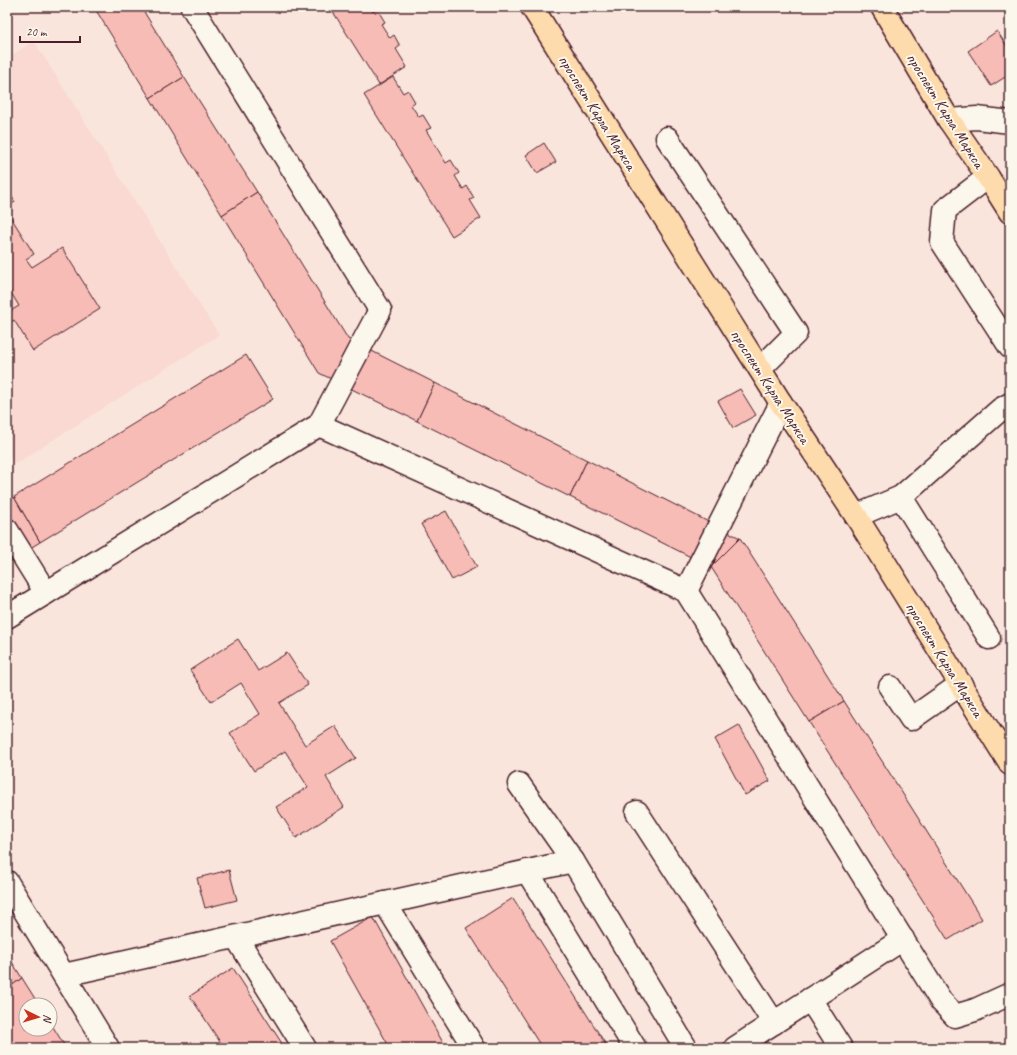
<svg xmlns="http://www.w3.org/2000/svg" width="1017" height="1055" viewBox="0 0 1017 1055" font-family="Caveat,sans-serif">
  <rect width="100%" height="100%" fill="#fae5dc"/>
  <filter id="ink" filterUnits="userSpaceOnUse"><feTurbulence type="fractalNoise" baseFrequency=".025" numOctaves="2"/><feDisplacementMap in="SourceGraphic" scale="8" xChannelSelector="R" yChannelSelector="G"/><feConvolveMatrix kernelMatrix="1 2 1 2 8 2 1 2 1" color-interpolation-filters="sRGB"/></filter>
  <g filter="url(#ink)">
    <path fill="#f9d9d1" d="M 34,41 L 219,335 L 15,464 L 7,451 L 7,58 Z"/>
    <g fill="#f8bcb6" stroke="#4a1f2b">
      <path d="M 94,7 L 141,7 L 184,77 L 150,98 Z"/>
      <path d="M 330,7 L 370,7 L 373,12 L 377,9 L 385,22 L 381,24 L 390,38 L 394,35 L 400,46 L 396,49 L 407,67 L 379,85 Z"/>
      <path d="M 997,31 L 1010,51 L 1010,74 L 991,86 L 968,51 Z"/>
      <path d="M 184,77 L 257,192 L 222,215 L 150,98 Z"/>
      <path d="M 393,77 L 403,93 L 408,90 L 415,102 L 411,105 L 419,117 L 423,115 L 431,128 L 426,130 L 446,163 L 451,160 L 459,173 L 455,176 L 463,189 L 467,186 L 474,198 L 470,200 L 481,218 L 452,236 L 364,95 Z"/>
      <path d="M 544,143 L 556,162 L 537,173 L 526,155 Z"/>
      <path d="M 7,189 L 15,202 L 7,207 Z"/>
      <path d="M 257,192 L 348,339 L 435,383 L 417,421 L 319,373 L 222,215 Z"/>
      <path d="M 10,216 L 34,254 L 26,259 L 32,267 L 62,248 L 100,309 L 33,351 L 14,320 L 7,325 L 7,313 L 19,306 L 7,286 L 7,218 Z"/>
      <path d="M 246,355 L 273,399 L 40,542 L 14,497 Z"/>
      <path d="M 435,383 L 587,460 L 570,497 L 417,421 Z"/>
      <path d="M 740,389 L 756,415 L 733,428 L 718,401 Z"/>
      <path d="M 587,460 L 740,538 L 711,567 L 570,497 Z"/>
      <path d="M 14,497 L 40,542 L 7,562 L 7,502 Z"/>
      <path d="M 446,511 L 477,567 L 452,580 L 421,524 Z"/>
      <path d="M 740,538 L 844,701 L 809,722 L 711,567 Z"/>
      <path d="M 238,639 L 258,671 L 287,653 L 308,685 L 279,703 L 305,745 L 335,726 L 356,758 L 326,777 L 344,807 L 296,838 L 276,807 L 308,787 L 285,751 L 254,771 L 230,733 L 260,714 L 241,683 L 211,702 L 190,670 Z"/>
      <path d="M 844,701 L 982,919 L 948,940 L 809,722 Z"/>
      <path d="M 739,725 L 770,781 L 745,795 L 715,739 Z"/>
      <path d="M 229,870 L 237,900 L 205,908 L 197,878 Z"/>
      <path d="M 513,898 L 608,1048 L 542,1048 L 466,928 Z"/>
      <path d="M 373,917 L 446,1048 L 390,1048 L 330,941 Z"/>
      <path d="M 7,954 L 22,978 L 7,989 Z"/>
      <path d="M 233,968 L 285,1048 L 224,1048 L 190,996 Z"/>
      <path d="M 22,978 L 39,1005 L 26,1005 L 26,1029 L 50,1029 L 50,1022 L 66,1048 L 14,1048 L 7,1037 L 7,989 Z"/>
    </g>
    <g fill="none" stroke-linecap="round" stroke-linejoin="round">
      <g stroke="#4a1f2b" stroke-width="25">
        <g id="minor">
          <path d="M 949,120 L 977,118 L 1010,122"/>
          <path d="M 667,138 L 796,333 L 760,369"/>
          <path d="M 988,177 L 945,210 L 942,242 L 1010,347"/>
          <path d="M 319,425 L 686,591 L 941,1001 L 955,1016 L 975,1010 L 1010,994"/>
          <path d="M 901,497 L 1001,409 L 1010,404"/>
          <path d="M 856,516 L 901,497 L 989,638"/>
          <path d="M 7,530 L 46,593"/>
          <path d="M 686,591 L 781,403"/>
          <path d="M 7,617 L 319,425 L 380,310 L 192,7"/>
          <path d="M 890,687 L 911,719 L 961,684"/>
          <path d="M 519,784 L 573,861 L 686,1048"/>
          <path d="M 637,812 L 774,1023"/>
          <path d="M 527,871 L 635,1048"/>
          <path d="M 7,882 L 108,1048"/>
          <path d="M 385,903 L 474,1048"/>
          <path d="M 236,937 L 305,1048"/>
          <path d="M 64,975 L 573,861"/>
          <path d="M 810,999 L 841,1048"/>
          <path d="M 735,1048 L 903,939"/>
        </g>
      </g>
      <g stroke="#4a1f2b" stroke-width="25">
        <g id="major">
          <path d="M 532,7 L 781,403 L 856,516 L 1010,764"/>
          <path d="M 882,7 L 949,120 L 988,177 L 1010,212"/>
        </g>
      </g>
      <use href="#minor" stroke="#fbf7ec" stroke-width="22"/>
      <use href="#major" stroke="#fedbac" stroke-width="22"/>
    </g>
  </g>
  <g text-anchor="middle" stroke-width="4" stroke-linejoin="round" paint-order="stroke">
    <g font-size="16" fill="#4a1f2b" stroke="#fbf7ec">
      <text transform="translate(946 110) rotate(58)" y="6">проспект Карла Маркса</text>
      <text transform="translate(598 112) rotate(58)" y="6">проспект Карла Маркса</text>
      <text transform="translate(771 386) rotate(57)" y="6">проспект Карла Маркса</text>
      <text transform="translate(945 659) rotate(58)" y="6">проспект Карла Маркса</text>
    </g>
  </g>
  <rect width="1017" height="1055" fill="none" stroke="#fbf7ec" stroke-width="24"/>
  <rect x="12" y="12" width="993" height="1031" fill="none" stroke="#4a1f2b" stroke-width="1.5" filter="url(#ink)"/>
  <g transform="translate(38 1017) rotate(95)"><circle r="19" fill="#fbf7ec" stroke="#b4a19f"/>
  <path d="M0-3L7 15L0 10L-7 15Z" fill="#c8321e"/>
  <text y="-6" font-size="11" font-weight="bold" text-anchor="middle" fill="#4a1f2b">N</text>
  </g>
  <path d="M20 36v6h60v-6" fill="none" stroke="#4a1f2b" stroke-width="2"/>
  <text x="26" y="36" font-size="12" fill="#4a1f2b" stroke="#fbf7ec" stroke-width="3" paint-order="stroke">20 m</text>
</svg>
